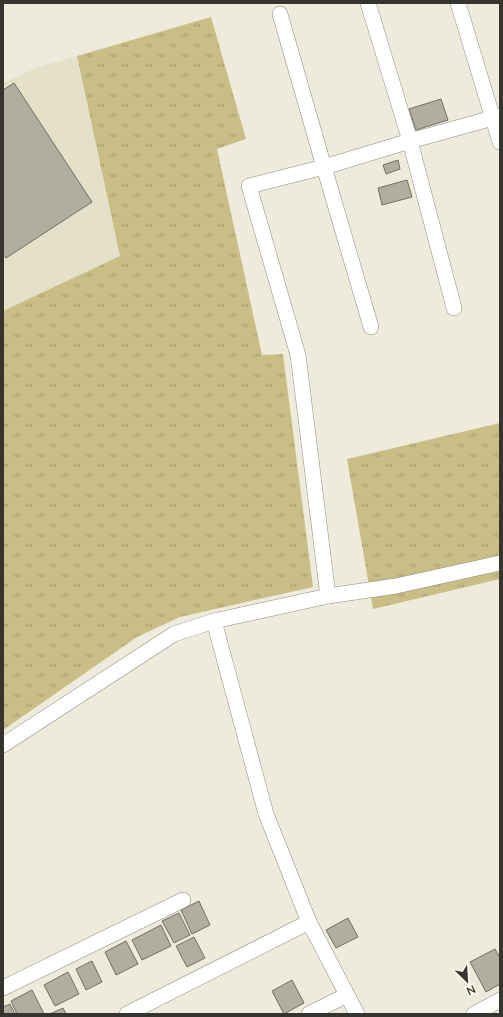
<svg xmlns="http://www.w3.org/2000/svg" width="503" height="1017" viewBox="0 0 503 1017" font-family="Lato,sans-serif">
  <defs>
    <pattern id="grass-tufts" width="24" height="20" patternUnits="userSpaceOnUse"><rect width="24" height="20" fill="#c9bf86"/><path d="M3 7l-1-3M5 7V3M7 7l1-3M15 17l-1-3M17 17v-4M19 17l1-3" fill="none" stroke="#a49c6e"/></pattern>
  </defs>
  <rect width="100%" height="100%" fill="#eeebdc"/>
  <path fill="#e4e0c9" d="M 77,56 L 120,256 L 3,311 L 3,83 L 39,67 Z"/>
  <g fill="url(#grass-tufts)">
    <path d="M 211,17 L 246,139 L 217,149 L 262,355 L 283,354 L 313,587 L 180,617 L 137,637 L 3,730 L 3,311 L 120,256 L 77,56 Z"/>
    <path d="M 500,423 L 500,579 L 373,609 L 347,459 Z"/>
  </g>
  <g fill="#b1aea0" stroke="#726f62">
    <path d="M 14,83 L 92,202 L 6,258 L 3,254 L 3,90 Z"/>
    <path d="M 441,99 L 448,120 L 416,130 L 409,109 Z"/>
    <path d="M 398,160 L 400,169 L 386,174 L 383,165 Z"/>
    <path d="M 407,180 L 412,197 L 382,205 L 378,188 Z"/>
    <path d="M 199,901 L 210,925 L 192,934 L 181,910 Z"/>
    <path d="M 179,913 L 190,935 L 174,943 L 162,921 Z"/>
    <path d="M 348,918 L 358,937 L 336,948 L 326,930 Z"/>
    <path d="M 161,925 L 171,946 L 142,960 L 132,940 Z"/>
    <path d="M 194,937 L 205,958 L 187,967 L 176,946 Z"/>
    <path d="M 126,941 L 138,964 L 116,975 L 105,952 Z"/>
    <path d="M 495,949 L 500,958 L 500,984 L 486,992 L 470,962 Z"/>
    <path d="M 92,961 L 102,982 L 86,990 L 76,969 Z"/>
    <path d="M 68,972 L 79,994 L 55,1006 L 44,985 Z"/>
    <path d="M 292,980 L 304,1003 L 284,1014 L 272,991 Z"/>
    <path d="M 32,990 L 44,1014 L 17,1014 L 11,1001 Z"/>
    <path d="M 10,1004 L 15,1014 L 3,1014 L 3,1007 Z"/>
    <path d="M 63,1008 L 66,1014 L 50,1014 Z"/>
  </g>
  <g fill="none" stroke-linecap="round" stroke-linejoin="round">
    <g stroke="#8f8c7e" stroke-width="16">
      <g id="minor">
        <path d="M 368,3 L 410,141 L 454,308"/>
        <path d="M 458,3 L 500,142"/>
        <path d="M 280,14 L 324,167 L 371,327"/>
        <path d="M 328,596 L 298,355 L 249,186 L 324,167 L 410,141 L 500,116"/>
        <path d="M 214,621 L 266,814 L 309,922"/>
        <path d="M 3,745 L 174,634 L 214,621 L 328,596 L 396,586 L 500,563"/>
        <path d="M 3,988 L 183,900"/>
        <path d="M 127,1014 L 309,922 L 357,1014"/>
        <path d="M 309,1014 L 347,995"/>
        <path d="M 474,1014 L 500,1000"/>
      </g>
    </g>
    <use href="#minor" stroke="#fff" stroke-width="15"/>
  </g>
  <rect width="503" height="1017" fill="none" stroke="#35342e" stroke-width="8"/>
  <g transform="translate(467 981) rotate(155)" stroke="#fbf9e9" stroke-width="3" paint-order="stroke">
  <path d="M0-3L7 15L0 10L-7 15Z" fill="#35342e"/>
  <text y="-6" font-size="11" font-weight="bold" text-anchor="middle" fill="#35342e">N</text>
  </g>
</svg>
